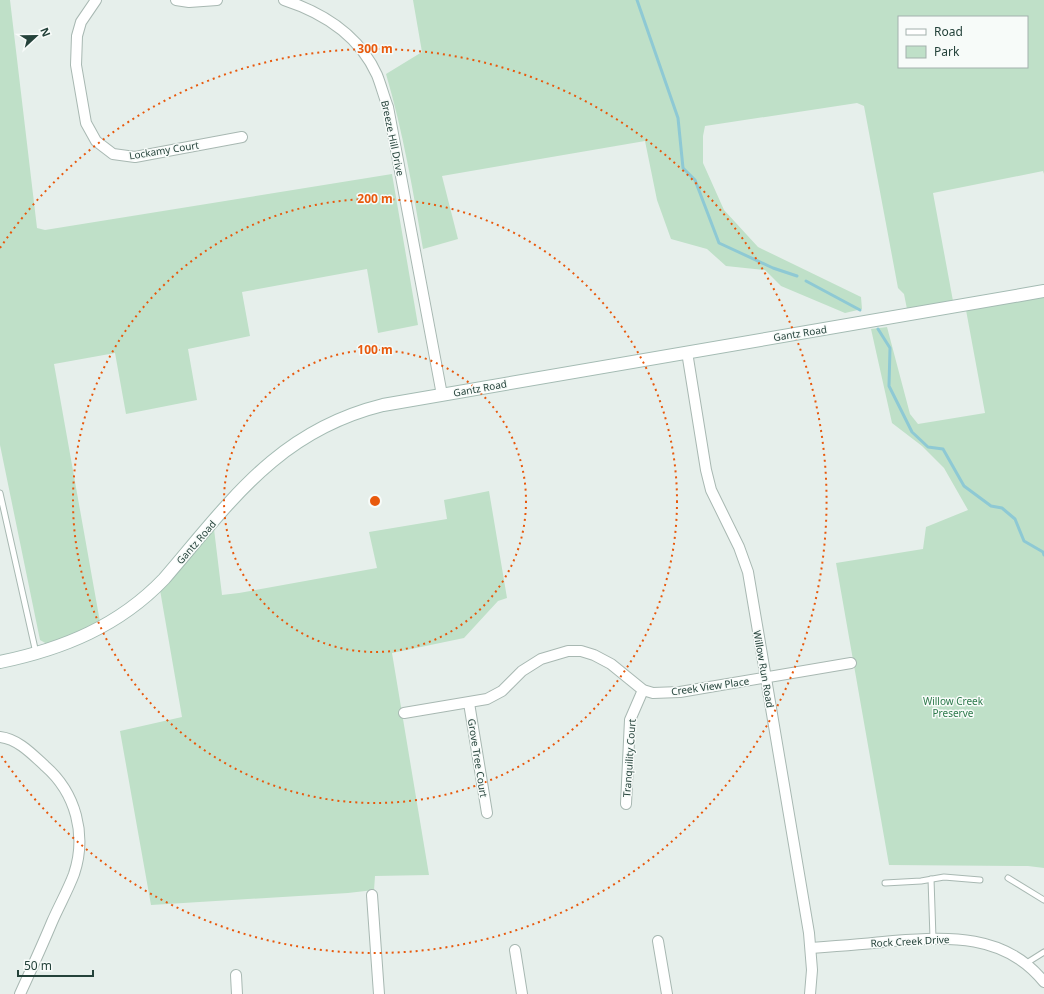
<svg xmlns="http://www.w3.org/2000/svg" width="1044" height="994" viewBox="0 0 1044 994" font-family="'Noto Sans',sans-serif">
  <rect width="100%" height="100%" fill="#e6efeb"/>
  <g fill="#bfe0c8" fill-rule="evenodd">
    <path d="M 0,0 L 10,0 L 37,228 L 45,230 L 392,174 L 418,325 L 378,333 L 367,269 L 242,292 L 250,336 L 188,349 L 197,400 L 126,414 L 115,353 L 54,364 L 100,622 L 79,633 L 47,644 L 40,640 L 0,445 Z"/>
    <path d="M 413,0 L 1044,0 L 1044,174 L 1043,171 L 933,193 L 953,301 L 907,309 L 904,294 L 898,288 L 864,106 L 857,103 L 705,126 L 703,136 L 703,163 L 724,210 L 758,247 L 861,297 L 862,309 L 845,313 L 781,286 L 765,270 L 726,266 L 707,249 L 671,239 L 657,200 L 645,141 L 442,176 L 458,239 L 423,249 C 413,190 403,132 386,74 L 422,52 ZM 899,17 L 1027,17 L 1027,67 L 899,67 Z"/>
    <path d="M 1044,296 L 1044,868 L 1028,866 L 889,865 L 836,563 L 923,549 L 926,527 L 968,510 L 944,468 L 922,446 L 892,423 L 871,329 L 887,327 L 910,414 L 918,424 L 985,413 L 966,310 Z"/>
    <path d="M 489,491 L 507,598 L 498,601 L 464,638 L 392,653 L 429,875 L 375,876 L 374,890 L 348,893 L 151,905 L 120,731 L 182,717 L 160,590 L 214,529 L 222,595 L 239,593 L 377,568 L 369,532 L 447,519 L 444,500 Z"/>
  </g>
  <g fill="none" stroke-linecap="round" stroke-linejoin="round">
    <g stroke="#8ec9d4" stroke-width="3">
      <path d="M 637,0 L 678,118 L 683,168 L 695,180 L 719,243 L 773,268 L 797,276"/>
      <path d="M 806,281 L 860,310"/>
      <path d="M 878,329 L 890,348 L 889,386 L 912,432 L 928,447 L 943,449 L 964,486 L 991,506 L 1002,508 L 1015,519 L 1024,541 L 1043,552 L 1044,555"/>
    </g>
    <g stroke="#a8b8b2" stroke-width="7">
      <g id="service">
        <path d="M 0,493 L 36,653"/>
        <path d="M 1008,878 L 1044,900"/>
        <path d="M 931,879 L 933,938"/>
        <path d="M 885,883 L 921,881 L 944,877 L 980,880"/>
        <path d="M 1025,964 L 1044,952"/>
      </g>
    </g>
    <g stroke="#a8b8b2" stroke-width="12">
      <g id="minor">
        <path d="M 96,0 L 81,22 L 77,36 L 76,65 L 86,123 L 96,141 L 113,154 L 135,157 L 242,137"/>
        <path d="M 176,0 L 189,2 L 217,0"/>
        <path d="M 284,0 C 324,13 359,35 377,75 C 381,85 384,97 388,107 L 442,395"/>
        <path d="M 687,352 L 706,470 L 711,490 L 739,547 L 748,572 L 809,933 L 812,970 L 810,994"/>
        <path d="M 469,703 L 487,813"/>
        <path d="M 404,713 L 487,699 L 502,691 L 522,671 L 541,659 L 568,651 L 581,651 L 594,655 L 611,664 L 643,690 L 653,693 L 680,692 L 851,663"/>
        <path d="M 0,737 C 18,739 32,754 45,766 C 76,793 87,835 74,874 C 68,890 59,906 52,922 C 42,946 31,970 20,994"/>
        <path d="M 626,804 L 630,720 L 643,690"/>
        <path d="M 372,895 L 379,994"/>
        <path d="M 658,941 L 667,994"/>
        <path d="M 811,948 C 838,946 865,944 893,941 C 948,937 1005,933 1044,982"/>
        <path d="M 515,950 L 522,994"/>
        <path d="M 236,975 L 237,994"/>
      </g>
    </g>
    <g stroke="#a4bbb3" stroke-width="14">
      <path id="secondary" d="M 0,662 C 63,649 119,626 164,579 C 231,501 278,431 383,405 L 1044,291"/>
    </g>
    <use href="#service" stroke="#fff" stroke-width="5"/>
    <use href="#minor" stroke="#fff" stroke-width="10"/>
    <use href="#secondary" stroke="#fff" stroke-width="12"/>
  </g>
  <g fill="none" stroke="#e8590c" stroke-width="2" stroke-dasharray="2 4">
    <circle cx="375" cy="501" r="151"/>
    <circle cx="375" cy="501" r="302"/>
    <path d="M0 248A452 452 0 1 1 0 754"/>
  </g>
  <g text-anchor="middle" stroke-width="3" stroke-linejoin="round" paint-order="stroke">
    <g font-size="10" fill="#24423a" stroke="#f7fbf9">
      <text transform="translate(393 138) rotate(78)" y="4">Breeze Hill Drive</text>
      <text transform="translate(164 150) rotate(-9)" y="4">Lockamy Court</text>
      <text transform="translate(800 333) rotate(-9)" y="4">Gantz Road</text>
      <text transform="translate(480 388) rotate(-10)" y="4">Gantz Road</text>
      <text transform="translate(196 542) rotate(-49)" y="4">Gantz Road</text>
      <text transform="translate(764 669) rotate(80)" y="4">Willow Run Road</text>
      <text transform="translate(710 686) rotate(-8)" y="4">Creek View Place</text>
      <text transform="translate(478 758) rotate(81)" y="4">Grove Tree Court</text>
      <text transform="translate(629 758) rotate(-86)" y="4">Tranquility Court</text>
      <text transform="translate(910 941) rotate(-3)" y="4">Rock Creek Drive</text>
    </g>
    <g font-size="10" fill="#2d7a4b" stroke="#f7fbf9">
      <text x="953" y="705">Willow Creek<tspan x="953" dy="12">Preserve</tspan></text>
    </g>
  </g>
  <circle cx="375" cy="501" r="6" fill="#e8590c" stroke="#f7fbf9" stroke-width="2"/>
  <g font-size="12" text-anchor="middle" font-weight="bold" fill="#e8590c" stroke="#f7fbf9" stroke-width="3" stroke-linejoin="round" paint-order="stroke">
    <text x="375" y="53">300 m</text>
    <text x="375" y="203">200 m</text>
    <text x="375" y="354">100 m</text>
  </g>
  <rect x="898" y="16" width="130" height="52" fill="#f7fbf9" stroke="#a3b1ad"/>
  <rect x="906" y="29" width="20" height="6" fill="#ffffff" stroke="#a3b1ad"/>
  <text x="934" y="36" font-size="12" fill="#24423a">Road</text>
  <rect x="906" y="46" width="20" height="12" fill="#bfe0c8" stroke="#a3b1ad"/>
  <text x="934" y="56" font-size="12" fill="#24423a">Park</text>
  <g transform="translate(36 36) rotate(68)" stroke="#f7fbf9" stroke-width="3" paint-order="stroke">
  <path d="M0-3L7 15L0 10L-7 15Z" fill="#24423a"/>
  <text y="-6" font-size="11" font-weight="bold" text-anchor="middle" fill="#24423a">N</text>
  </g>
  <path d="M18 970v6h75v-6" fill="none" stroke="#24423a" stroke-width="2"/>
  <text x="24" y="970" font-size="12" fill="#24423a" stroke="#f7fbf9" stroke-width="3" paint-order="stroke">50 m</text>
</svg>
